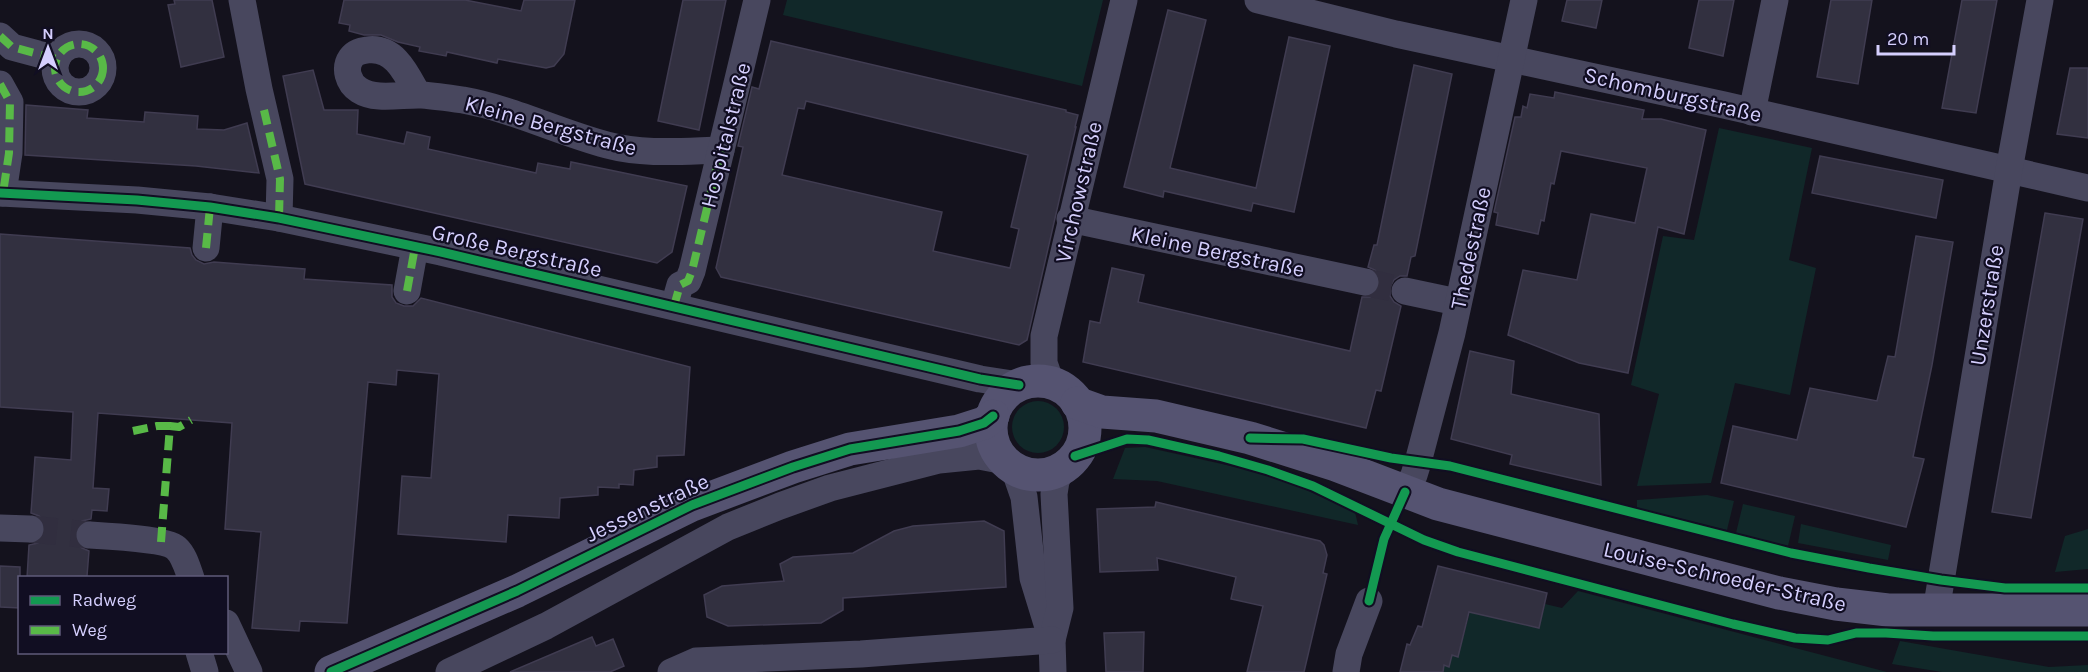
<svg xmlns="http://www.w3.org/2000/svg" width="2088" height="672" viewBox="0 0 2088 672" font-family="Karla,sans-serif">
  <rect width="100%" height="100%" fill="#14121d"/>
  <g fill="#112829">
    <path d="M 787,0 L 1103,0 L 1082,86 L 783,15 Z"/>
    <path d="M 1719,128 L 1812,148 L 1789,260 L 1816,268 L 1790,395 L 1735,383 L 1711,483 L 1637,486 L 1659,394 L 1631,385 L 1663,236 L 1694,240 Z"/>
    <circle cx="1038" cy="427" r="26"/>
    <path d="M 1145,447 L 1249,470 L 1293,484 L 1355,512 L 1358,525 L 1157,481 L 1113,479 L 1125,448 Z"/>
    <path d="M 1707,495 L 1734,501 L 1727,530 L 1637,508 L 1637,500 Z"/>
    <path d="M 1743,504 L 1795,516 L 1788,546 L 1736,533 Z"/>
    <path d="M 1801,524 L 1891,545 L 1888,560 L 1798,543 Z"/>
    <path d="M 2088,529 L 2088,569 L 2055,572 L 2065,536 Z"/>
    <path d="M 1578,591 L 1887,672 L 1443,672 L 1444,665 L 1449,666 L 1452,655 L 1458,656 L 1470,612 L 1539,628 L 1545,604 L 1562,608 Z"/>
    <path d="M 1900,641 L 2049,667 L 2088,665 L 2088,672 L 1942,672 L 1892,664 Z"/>
  </g>
  <g fill="#323040" stroke="#403c51" stroke-width="1.5" fill-rule="evenodd">
    <path d="M 174,0 L 212,0 L 224,57 L 181,67 L 168,5 L 175,4 Z"/>
    <path d="M 344,0 L 465,0 L 521,11 L 524,0 L 575,0 L 564,54 L 554,66 L 546,68 L 498,59 L 497,63 L 447,52 L 446,56 L 419,51 L 420,47 L 398,42 L 381,35 L 364,35 L 349,31 L 350,25 L 339,23 Z"/>
    <path d="M 683,0 L 726,0 L 699,130 L 658,121 Z"/>
    <path d="M 1567,0 L 1602,0 L 1596,28 L 1562,21 Z"/>
    <path d="M 1699,0 L 1734,0 L 1723,56 L 1689,48 Z"/>
    <path d="M 1831,0 L 1872,0 L 1858,84 L 1817,77 Z"/>
    <path d="M 1962,0 L 1997,0 L 1976,113 L 1942,108 Z"/>
    <path d="M 1168,10 L 1206,20 L 1170,168 L 1256,188 L 1289,37 L 1330,46 L 1294,212 L 1253,203 L 1251,211 L 1164,191 L 1163,197 L 1124,187 Z"/>
    <path d="M 771,41 L 1066,110 L 1066,112 L 1078,115 L 1075,127 L 1076,127 L 1027,340 L 1019,345 L 721,277 L 716,268 L 743,147 L 738,146 L 752,87 L 759,89 ZM 806,101 L 1028,155 L 1011,227 L 1019,229 L 1010,268 L 933,251 L 942,212 L 782,175 L 798,108 L 804,109 Z"/>
    <path d="M 1414,65 L 1452,74 L 1415,256 L 1411,257 L 1407,276 L 1400,276 L 1394,280 L 1390,287 L 1390,296 L 1394,302 L 1401,306 L 1381,391 L 1376,390 L 1366,428 L 1083,362 L 1090,321 L 1100,323 L 1112,268 L 1144,275 L 1138,302 L 1350,351 L 1362,297 L 1370,297 L 1376,293 L 1380,286 L 1380,277 L 1375,270 L 1368,267 L 1374,245 L 1377,245 Z"/>
    <path d="M 2070,68 L 2088,68 L 2088,138 L 2057,134 Z"/>
    <path d="M 313,70 L 324,110 L 358,110 L 357,134 L 404,144 L 407,132 L 430,137 L 428,149 L 536,173 L 538,163 L 570,169 L 571,162 L 687,186 L 672,252 L 657,263 L 305,184 L 283,76 Z"/>
    <path d="M 1555,92 L 1644,110 L 1642,119 L 1661,119 L 1706,130 L 1684,234 L 1658,227 L 1628,373 L 1579,363 L 1508,335 L 1523,270 L 1577,280 L 1591,214 L 1635,223 L 1647,168 L 1561,151 L 1554,184 L 1551,183 L 1544,221 L 1541,220 L 1538,234 L 1496,225 L 1498,213 L 1494,212 L 1515,117 L 1521,117 L 1523,106 L 1527,108 L 1530,94 L 1554,98 Z"/>
    <path d="M 26,105 L 88,110 L 87,118 L 144,122 L 145,112 L 198,116 L 197,129 L 224,130 L 247,123 L 259,173 L 196,166 L 25,155 Z"/>
    <path d="M 1820,156 L 1943,180 L 1936,218 L 1812,193 Z"/>
    <path d="M 2045,213 L 2083,219 L 2031,518 L 1992,512 Z"/>
    <path d="M 0,234 L 190,248 L 192,255 L 196,260 L 204,264 L 214,262 L 305,269 L 304,279 L 392,285 L 392,297 L 396,303 L 404,306 L 413,306 L 421,298 L 690,367 L 684,455 L 657,456 L 657,467 L 634,470 L 633,485 L 619,484 L 619,488 L 598,487 L 598,495 L 560,498 L 559,518 L 508,515 L 506,542 L 398,534 L 402,476 L 431,478 L 439,374 L 397,370 L 396,385 L 368,382 L 347,623 L 300,621 L 299,631 L 252,628 L 261,532 L 225,529 L 232,423 L 98,413 L 93,488 L 109,489 L 107,511 L 92,510 L 91,519 L 82,521 L 77,527 L 74,533 L 76,543 L 82,548 L 89,551 L 87,576 L 27,578 L 29,545 L 38,543 L 44,537 L 46,530 L 44,521 L 39,516 L 31,513 L 35,457 L 71,460 L 73,412 L 0,407 Z"/>
    <path d="M 1916,236 L 1953,242 L 1932,365 L 1913,457 L 1924,459 L 1906,527 L 1721,483 L 1733,426 L 1797,440 L 1810,388 L 1877,401 L 1888,356 L 1895,357 Z"/>
    <path d="M 1470,351 L 1514,361 L 1511,394 L 1599,414 L 1601,485 L 1510,464 L 1512,455 L 1451,439 Z"/>
    <path d="M 1156,502 L 1320,541 L 1324,545 L 1327,555 L 1323,573 L 1327,574 L 1304,672 L 1247,672 L 1263,606 L 1231,599 L 1236,577 L 1157,558 L 1158,570 L 1100,572 L 1097,509 L 1155,507 Z"/>
    <path d="M 984,521 L 1004,531 L 1006,587 L 843,598 L 843,610 L 821,623 L 728,626 L 707,617 L 704,595 L 722,586 L 784,581 L 780,564 L 793,557 L 853,553 L 894,531 L 913,526 Z"/>
    <path d="M 0,566 L 20,567 L 20,608 L 0,607 Z"/>
    <path d="M 1438,566 L 1547,593 L 1539,628 L 1469,612 L 1458,657 L 1452,655 L 1449,667 L 1444,665 L 1443,672 L 1400,672 L 1407,644 L 1410,645 L 1418,626 L 1422,627 Z"/>
    <path d="M 1144,632 L 1143,672 L 1106,672 L 1104,633 Z"/>
    <path d="M 592,637 L 596,646 L 613,639 L 624,666 L 610,672 L 510,672 Z"/>
  </g>
  <g fill="none" stroke-linecap="round" stroke-linejoin="round">
    <g stroke="#312e3f" stroke-width="27" stroke-dasharray="27 14" stroke-linecap="butt">
      <path d="M 1365,282 L 1405,291"/>
      <path d="M 30,529 L 90,535"/>
    </g>
    <g stroke="#48475e" stroke-width="27">
      <path d="M 242,0 L 259,89 L 280,179 L 279,218"/>
      <path d="M 1258,0 L 1396,34 L 1724,105 L 2088,188"/>
      <path d="M 0,36 L 12,47 L 57,59"/>
      <circle cx="79" cy="68" r="24"/>
      <path d="M 0,84 L 10,102 L 9,153 L 3,193"/>
      <path d="M 418,95 C 407,75 395,46 367,50 C 361,51 355,52 351,58 C 344,68 348,83 359,90 C 376,101 402,94 422,95 C 435,96 449,98 463,100 C 513,109 558,132 607,145 C 644,155 683,151 721,150"/>
      <path d="M 1752,112 L 1775,0"/>
      <path d="M 0,193 L 137,200 L 210,207 L 279,218 L 441,252 L 980,379 L 1019,385"/>
      <path d="M 1070,219 L 1365,282"/>
      <path d="M 206,248 L 210,207"/>
      <path d="M 407,291 L 415,247"/>
      <path d="M 1405,291 L 1457,302"/>
      <path d="M 674,306 L 680,285 L 688,281 L 692,271 L 757,0"/>
      <path d="M 1051,383 L 1044,363 L 1044,336 L 1124,0"/>
      <path d="M 1014,468 L 1024,497 L 1033,578 L 1052,640 L 1053,672"/>
      <path d="M 1405,492 L 1414,475 L 1418,462 L 1452,333 L 1524,0"/>
      <path d="M 0,528 L 30,529"/>
      <path d="M 90,535 C 106,536 166,539 176,548 C 184,555 187,567 191,578"/>
      <path d="M 1936,611 L 2009,170 L 2040,0"/>
      <path d="M 226,623 L 249,672"/>
      <path d="M 1053,636 L 1060,608 L 1054,494 L 1056,481 L 1062,468"/>
      <path d="M 199,652 L 205,672"/>
      <path d="M 449,672 L 546,626 L 728,527 L 780,506 L 830,488 L 939,460 L 979,456 L 1005,461"/>
      <path d="M 671,672 L 696,661 L 861,654 L 1052,640"/>
      <path d="M 1346,672 L 1349,654 L 1369,601"/>
    </g>
    <g stroke="#555371" stroke-width="33">
      <circle cx="1038" cy="428" r="47"/>
      <path d="M 1077,403 L 1102,412 L 1156,416 L 1250,438 L 1336,465 L 1438,504 L 1779,593 L 1836,604 L 1888,610 L 2088,610"/>
      <path d="M 331,672 L 517,591 L 692,505 L 793,467 L 850,449 L 959,431 L 984,423 L 993,416"/>
    </g>
    <g stroke="#58b947" stroke-width="8" stroke-dasharray="15 8" stroke-linecap="butt">
      <path d="M 0,36 L 12,47 L 57,59"/>
      <circle cx="79" cy="68" r="24"/>
      <path d="M 0,84 L 10,102 L 9,153 L 3,193"/>
      <path d="M 264,110 L 280,179 L 279,218"/>
      <path d="M 206,248 L 210,207"/>
      <path d="M 407,291 L 415,247"/>
      <path d="M 674,306 L 680,285 L 688,281 L 692,271 L 721,150"/>
      <path d="M 133,431 L 157,426 L 170,426"/>
      <path d="M 161,542 L 170,426 L 179,427 L 191,420"/>
    </g>
    <g stroke="#110e22" stroke-width="13">
      <g id="cycleway">
        <path d="M 0,193 L 137,200 L 210,207 L 279,218 L 441,252 L 980,379 L 1019,385"/>
        <path d="M 1250,438 L 1303,439 L 1391,458 L 1450,466 L 1791,553 L 1869,568 L 1941,580 L 2005,588 L 2088,588"/>
        <path d="M 1075,456 L 1127,439 L 1148,440 L 1219,456 L 1268,470 L 1313,486 L 1424,540 L 1458,552 L 1733,624 L 1795,638 L 1828,640 L 1856,633 L 1886,633 L 1933,636 L 2088,636"/>
        <path d="M 1369,601 L 1384,539 L 1405,492"/>
        <path d="M 331,672 L 517,591 L 692,505 L 793,467 L 850,449 L 959,431 L 984,423 L 993,416"/>
      </g>
    </g>
    <use href="#cycleway" stroke="#139951" stroke-width="9"/>
  </g>
  <g text-anchor="middle" stroke-width="4.5" stroke-linejoin="round" paint-order="stroke">
    <g font-size="22" fill="#d5cffe" stroke="#110e22">
      <text transform="translate(1673 94) rotate(13)" y="8">Schomburgstraße</text>
      <text transform="translate(551 125) rotate(15)" y="8">Kleine Bergstraße</text>
      <text transform="translate(725 135) rotate(-76)" y="8">Hospitalstraße</text>
      <text transform="translate(1078 192) rotate(-77)" y="8">Virchowstraße</text>
      <text transform="translate(1470 248) rotate(-78)" y="8">Thedestraße</text>
      <text transform="translate(517 250) rotate(13)" y="8">Große Bergstraße</text>
      <text transform="translate(1218 251) rotate(12)" y="8">Kleine Bergstraße</text>
      <text transform="translate(1986 305) rotate(-81)" y="8">Unzerstraße</text>
      <text transform="translate(647 507) rotate(-25)" y="8">Jessenstraße</text>
      <text transform="translate(1725 576) rotate(13)" y="8">Louise-Schroeder-Straße</text>
    </g>
  </g>
  <rect x="18" y="576" width="210" height="78" fill="#110e22" stroke="#5f5b7a" stroke-width="1.5"/>
  <rect x="30" y="596" width="30" height="9" fill="#139951" stroke="#5f5b7a" stroke-width="1.5"/>
  <text x="72" y="606" font-size="18" fill="#d5cffe">Radweg</text>
  <rect x="30" y="626" width="30" height="9" fill="#58b947" stroke="#5f5b7a" stroke-width="1.5"/>
  <text x="72" y="636" font-size="18" fill="#d5cffe">Weg</text>
  <g transform="translate(48 48)" stroke="#110e22" stroke-width="4.5" paint-order="stroke">
  <path d="M0-4.5L10 22L0 15L-10 22Z" fill="#d5cffe"/>
  <text y="-9" font-size="16" font-weight="bold" text-anchor="middle" fill="#d5cffe">N</text>
  </g>
  <path d="M1878 45v9h76v-9" fill="none" stroke="#d5cffe" stroke-width="3"/>
  <text x="1887" y="45" font-size="18" fill="#d5cffe" stroke="#110e22" stroke-width="4.5" paint-order="stroke">20 m</text>
</svg>
